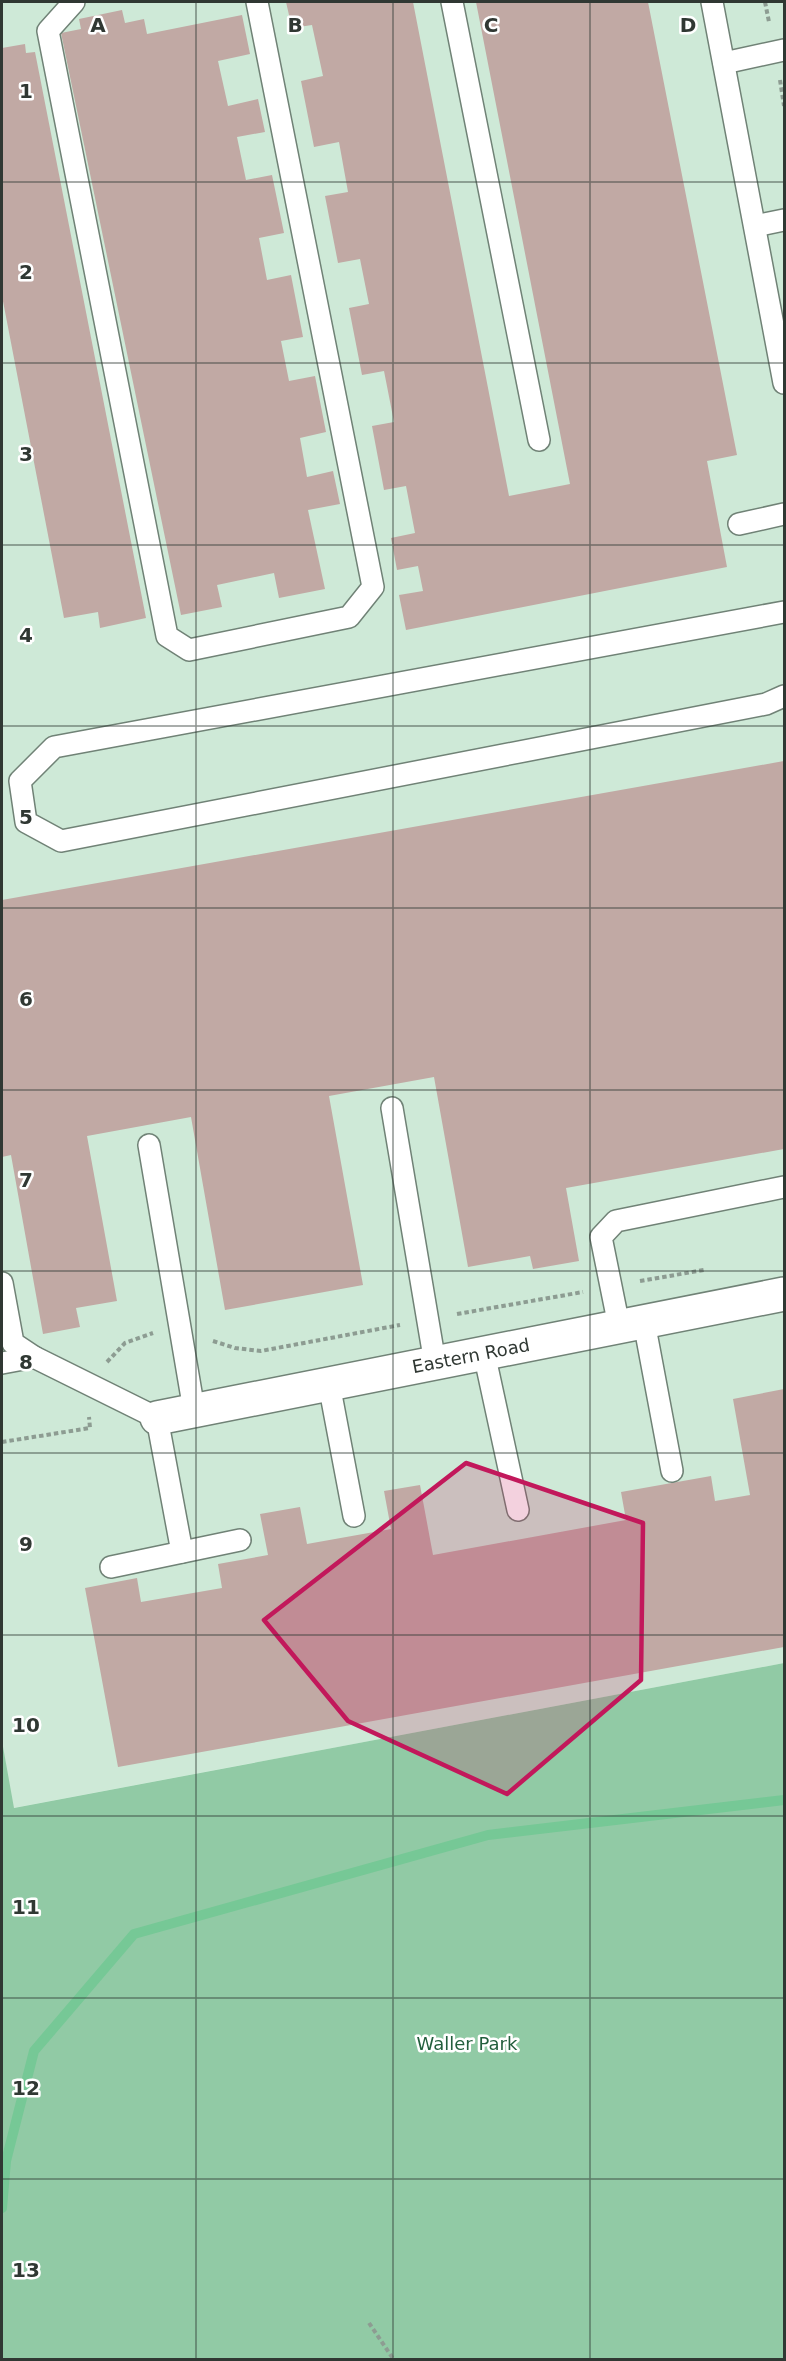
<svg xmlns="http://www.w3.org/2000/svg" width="786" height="2361" viewBox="0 0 786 2361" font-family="'DejaVu Sans',sans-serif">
  <rect width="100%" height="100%" fill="#def3e5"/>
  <path fill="#cee9d7" d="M 2,2 L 784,2 L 784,1663 L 13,1808 L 2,1741 Z"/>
  <path fill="#91caa5" d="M 784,1663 L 784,2359 L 2,2359 L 2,1741 L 14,1808 Z"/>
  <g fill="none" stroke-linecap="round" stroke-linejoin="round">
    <path stroke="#76c896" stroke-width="10" d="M 2,2208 L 6,2161 L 34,2051 L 134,1934 L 488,1835 L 784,1800"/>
  </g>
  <g fill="#c1a9a4">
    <path d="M 286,2 L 413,2 L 509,496 L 570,484 L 476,2 L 648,2 L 737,455 L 707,461 L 727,567 L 406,630 L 399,595 L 423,591 L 418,566 L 397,570 L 391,538 L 415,533 L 406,486 L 384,490 L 372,426 L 394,422 L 384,371 L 362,375 L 349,308 L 369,304 L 360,259 L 338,263 L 325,196 L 348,192 L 339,142 L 314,147 L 301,81 L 323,76 L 312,25 L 292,28 Z"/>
    <path d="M 122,10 L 125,23 L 144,19 L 147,34 L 242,15 L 250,54 L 218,61 L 228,106 L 258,99 L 265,132 L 237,137 L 246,180 L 272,175 L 284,233 L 259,238 L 267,280 L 291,275 L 303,337 L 281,341 L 289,381 L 315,376 L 326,432 L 300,438 L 307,477 L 333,471 L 340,504 L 308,510 L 325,589 L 279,598 L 274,573 L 217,585 L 222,607 L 181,615 L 61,33 L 81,29 L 79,19 Z"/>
    <path d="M 25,44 L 26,53 L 35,52 L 146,618 L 100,628 L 98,612 L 64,618 L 2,296 L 2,48 Z"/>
    <path d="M 784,761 L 784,1149 L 566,1188 L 579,1261 L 533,1269 L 530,1256 L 468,1267 L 434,1077 L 329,1096 L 363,1285 L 225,1310 L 191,1117 L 87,1136 L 117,1301 L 76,1308 L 80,1327 L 43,1334 L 11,1155 L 2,1157 L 2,900 Z"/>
    <path d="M 784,1389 L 784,1647 L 118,1767 L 85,1588 L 137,1578 L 141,1602 L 222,1588 L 218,1564 L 268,1555 L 260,1514 L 300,1507 L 307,1544 L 391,1529 L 384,1491 L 420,1485 L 433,1555 L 626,1520 L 621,1492 L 711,1476 L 715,1501 L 750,1495 L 733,1399 Z"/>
  </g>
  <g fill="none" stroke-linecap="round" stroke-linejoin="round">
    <g stroke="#708276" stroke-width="24">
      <g id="service">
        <path d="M 74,2 L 48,31 L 167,636 L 189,650 L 349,617 L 373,587 L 257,2"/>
        <path d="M 452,2 L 539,440"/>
        <path d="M 712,2 L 784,383"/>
        <path d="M 724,63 L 784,50"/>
        <path d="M 755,226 L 784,220"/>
        <path d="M 739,524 L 784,514"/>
        <path d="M 784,612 L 54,747 L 20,781 L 26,822 L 61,841 L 766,704 L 784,696"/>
        <path d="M 392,1108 L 435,1363"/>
        <path d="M 149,1145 L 194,1410"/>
        <path d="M 2,1283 L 13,1343 L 34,1357 L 157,1418 L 182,1552"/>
        <path d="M 644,1322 L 672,1471"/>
        <path d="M 619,1326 L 601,1237 L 616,1221 L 784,1187"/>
        <path d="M 484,1353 L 518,1510"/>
        <path d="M 2,1363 L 34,1357"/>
        <path d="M 329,1384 L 354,1516"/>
        <path d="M 111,1567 L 240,1540"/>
      </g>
    </g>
    <g stroke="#708276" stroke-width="36">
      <path id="minor" d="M 157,1418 L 784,1294"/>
    </g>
    <g stroke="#8d9c92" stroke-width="4" stroke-dasharray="4.5 3" stroke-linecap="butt">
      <path d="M 765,2 L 769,22"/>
      <path d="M 780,80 L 784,106"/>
      <path d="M 640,1281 L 704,1270"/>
      <path d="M 457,1314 L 583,1292"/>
      <path d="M 213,1341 L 235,1348 L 261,1351 L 400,1325"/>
      <path d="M 107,1362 L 125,1343 L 153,1333"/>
      <path d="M 2,1442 L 90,1428 L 89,1417"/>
      <path d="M 369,2323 L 394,2360"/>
    </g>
    <use href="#service" stroke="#fff" stroke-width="21"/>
    <use href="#minor" stroke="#fff" stroke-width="33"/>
  </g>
  <path fill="#c2185b" fill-opacity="0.2" stroke="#c2185b" stroke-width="4.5" stroke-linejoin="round" d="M 466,1463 L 643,1523 L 641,1680 L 507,1794 L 348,1721 L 264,1620 Z"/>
  <path fill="none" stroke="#303833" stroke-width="1.5" stroke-opacity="0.55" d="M 196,2 L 196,2360M 393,2 L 393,2360M 590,2 L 590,2360M 2,182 L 784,182M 2,363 L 784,363M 2,545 L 784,545M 2,726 L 784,726M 2,908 L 784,908M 2,1090 L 784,1090M 2,1271 L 784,1271M 2,1453 L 784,1453M 2,1635 L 784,1635M 2,1816 L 784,1816M 2,1998 L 784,1998M 2,2179 L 784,2179"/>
  <g text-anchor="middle" stroke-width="5" stroke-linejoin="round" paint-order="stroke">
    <g font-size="18" fill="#303833" stroke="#fff">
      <text transform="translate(471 1356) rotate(-11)" y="6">Eastern Road</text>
    </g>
    <g font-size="18" fill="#235f3d" stroke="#fff">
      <text x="467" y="2050">Waller Park</text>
    </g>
  </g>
  <g font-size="20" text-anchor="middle" font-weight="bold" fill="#303833" stroke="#fff" stroke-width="5" stroke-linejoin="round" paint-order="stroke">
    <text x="98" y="32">A</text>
    <text x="295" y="32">B</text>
    <text x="491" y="32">C</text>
    <text x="688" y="32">D</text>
    <text x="26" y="98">1</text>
    <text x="26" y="279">2</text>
    <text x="26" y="461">3</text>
    <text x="26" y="642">4</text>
    <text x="26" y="824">5</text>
    <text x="26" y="1006">6</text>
    <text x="26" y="1187">7</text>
    <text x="26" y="1369">8</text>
    <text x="26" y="1551">9</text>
    <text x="26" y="1732">10</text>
    <text x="26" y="1914">11</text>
    <text x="26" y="2095">12</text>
    <text x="26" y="2277">13</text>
  </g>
  <rect width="786" height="2361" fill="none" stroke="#303833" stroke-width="6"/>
</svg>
